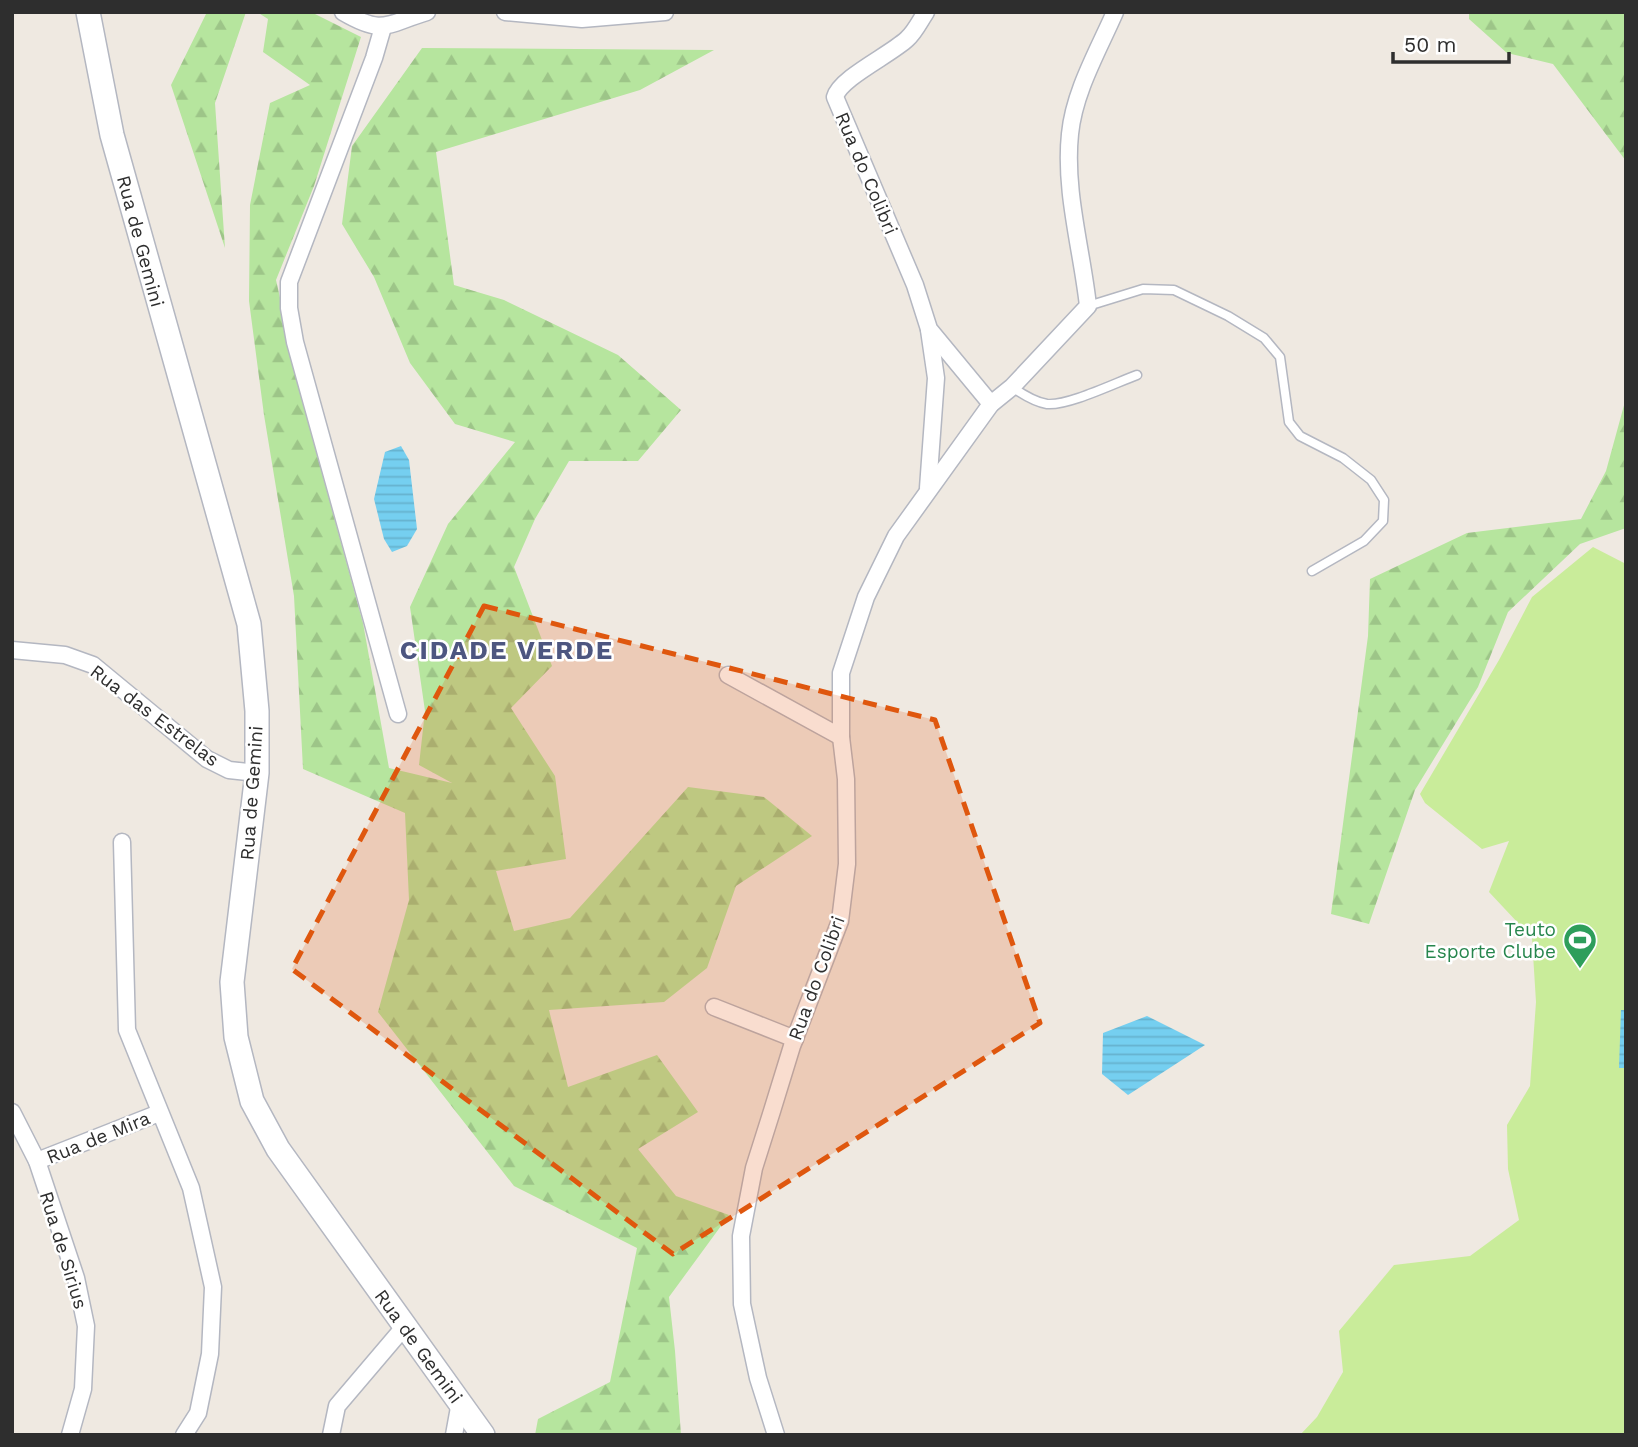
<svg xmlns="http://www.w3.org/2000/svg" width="1638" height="1447" viewBox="0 0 1638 1447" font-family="'Work Sans',sans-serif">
  <defs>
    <pattern id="forest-firs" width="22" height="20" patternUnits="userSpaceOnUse" patternTransform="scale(1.75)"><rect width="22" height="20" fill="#b6e59e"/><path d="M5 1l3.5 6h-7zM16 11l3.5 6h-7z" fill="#9dc588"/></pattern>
    <pattern id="water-rules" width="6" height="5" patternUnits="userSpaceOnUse" patternTransform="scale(1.75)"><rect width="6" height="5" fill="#75cff0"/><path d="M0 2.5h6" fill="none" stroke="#66b2ce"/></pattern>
  </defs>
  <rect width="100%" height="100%" fill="#efe9e1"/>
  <g fill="url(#forest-firs)">
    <path d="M 207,12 L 246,12 L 215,103 L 225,248 L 171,85 Z"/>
    <path d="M 257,12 L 311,12 L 361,37 L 314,186 L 276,280 L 308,422 L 363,623 L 389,768 L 452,783 L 419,765 L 425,711 L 410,607 L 448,524 L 515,442 L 455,424 L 410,363 L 374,277 L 342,224 L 352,146 L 422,48 L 714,50 L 640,90 L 436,152 L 454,285 L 504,300 L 618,355 L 681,410 L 638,461 L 569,461 L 535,519 L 514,567 L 552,666 L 511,708 L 555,776 L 566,859 L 496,871 L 514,931 L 570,918 L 688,787 L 764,797 L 812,836 L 736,886 L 707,968 L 664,1002 L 549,1010 L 568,1087 L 657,1055 L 698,1112 L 638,1149 L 676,1196 L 729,1215 L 669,1297 L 675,1351 L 681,1435 L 535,1435 L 538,1419 L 610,1382 L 637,1248 L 514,1186 L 378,1012 L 409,900 L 405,813 L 303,769 L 294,596 L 264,415 L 249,301 L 250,205 L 270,103 L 310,85 L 263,52 L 268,19 Z"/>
    <path d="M 1469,12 L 1626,12 L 1626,161 L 1553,64 L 1507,53 L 1469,19 Z"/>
    <path d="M 1626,398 L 1626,528 L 1580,544 L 1508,612 L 1478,687 L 1415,790 L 1369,924 L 1331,914 L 1368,636 L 1370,579 L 1467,533 L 1581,519 L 1606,471 Z"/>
  </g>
  <path fill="#c9ec9a" d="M 1593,547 L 1626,564 L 1626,1435 L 1300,1435 L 1317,1417 L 1343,1372 L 1339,1331 L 1394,1265 L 1470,1256 L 1519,1220 L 1508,1169 L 1507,1125 L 1530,1086 L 1536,1002 L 1532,938 L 1489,892 L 1509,841 L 1482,849 L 1425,803 L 1420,794 L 1499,660 L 1532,597 Z"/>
  <g fill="url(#water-rules)">
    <path d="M 401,446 L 409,460 L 417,529 L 407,546 L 392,552 L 384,539 L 374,499 L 385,452 Z"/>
    <path d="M 1621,1010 L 1626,1010 L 1626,1068 L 1619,1068 Z"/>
    <path d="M 1147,1016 L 1205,1045 L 1128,1095 L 1102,1074 L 1103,1033 Z"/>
  </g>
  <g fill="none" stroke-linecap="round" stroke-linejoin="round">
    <g stroke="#b4b7c1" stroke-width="11">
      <g id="lane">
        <path d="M 1088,306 L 1143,289 L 1174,290 L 1228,316 L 1264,338 L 1280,357 L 1289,422 L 1300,436 L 1343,458 L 1371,480 L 1384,500 L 1383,521 L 1364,541 L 1312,571"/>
        <path d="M 1012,387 C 1022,394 1034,402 1047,404 C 1068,406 1115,383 1137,375"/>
      </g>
    </g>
    <g stroke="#b4b7c1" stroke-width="19">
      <g id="street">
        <path d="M 343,12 C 384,36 386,24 427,12"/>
        <path d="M 505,12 L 582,19 L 665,12"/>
        <path d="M 926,12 C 920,21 915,32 907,39 C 890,55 840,78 835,97 L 915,285 L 929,329 L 991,404"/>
        <path d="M 383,27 L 374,58 L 289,282 L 289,308 L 295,342 L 398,714"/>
        <path d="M 928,488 L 936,378 L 929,330"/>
        <path d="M 12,650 L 65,655 L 93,665 L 207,759 L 229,770 L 257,773"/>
        <path d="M 728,675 L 841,737"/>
        <path d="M 122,842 L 127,1030 L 191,1188 L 213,1287 L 210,1354 L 198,1413 L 184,1435"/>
        <path d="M 714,1007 L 795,1039"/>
        <path d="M 12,1112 L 37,1161 L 76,1278 L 86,1326 L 83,1389 L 70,1435"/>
        <path d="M 37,1161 L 159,1113"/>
        <path d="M 331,1435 L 337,1406 L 405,1326"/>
        <path d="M 454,1435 L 460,1402"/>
        <path d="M 776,1435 L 758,1378 L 742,1304 L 741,1236 L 754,1168 L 772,1111 L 792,1046 L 840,921 L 847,864 L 846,779 L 841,737 L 841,673 L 866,597 L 896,536 L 991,404 L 1012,387 L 1088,306 C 1082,250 1064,191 1070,134 C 1074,92 1098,51 1115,12"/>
      </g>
    </g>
    <g stroke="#b4b7c1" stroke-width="26">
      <path id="secondary" d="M 88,12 L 112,135 L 249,624 L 257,711 L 257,773 L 232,982 L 236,1037 L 252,1101 L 278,1149 L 483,1435"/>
    </g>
    <use href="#lane" stroke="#fff" stroke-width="8"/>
    <use href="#street" stroke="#fff" stroke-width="16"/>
    <use href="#secondary" stroke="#fff" stroke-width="23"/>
  </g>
  <path fill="#df570e" fill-opacity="0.2" stroke="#df570e" stroke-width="5" stroke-dasharray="14 9" stroke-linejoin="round" d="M 484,606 L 935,720 L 1040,1023 L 673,1254 L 292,969 Z"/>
  <defs>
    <g id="stadium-pin" transform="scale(1.75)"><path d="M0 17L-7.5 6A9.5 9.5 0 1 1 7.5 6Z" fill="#2e9e5b" stroke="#fff"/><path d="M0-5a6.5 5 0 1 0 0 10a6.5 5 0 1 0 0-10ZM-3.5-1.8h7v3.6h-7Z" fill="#fff"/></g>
  </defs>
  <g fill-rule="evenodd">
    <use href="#stadium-pin" x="1580" y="940"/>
  </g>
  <g text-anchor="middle" stroke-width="5" stroke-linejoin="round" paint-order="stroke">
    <g font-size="19" fill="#2e2e2e" stroke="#fff">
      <text transform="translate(867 173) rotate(67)" y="7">Rua do Colibri</text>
      <text transform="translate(141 241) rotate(75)" y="7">Rua de Gemini</text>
      <text transform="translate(155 715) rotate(37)" y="7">Rua das Estrelas</text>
      <text transform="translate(251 793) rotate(-86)" y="7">Rua de Gemini</text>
      <text transform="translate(816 978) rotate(-70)" y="7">Rua do Colibri</text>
      <text transform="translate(98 1137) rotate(-22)" y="7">Rua de Mira</text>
      <text transform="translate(64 1250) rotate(73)" y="7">Rua de Sirius</text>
      <text transform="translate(419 1346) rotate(54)" y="7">Rua de Gemini</text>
    </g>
    <g font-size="19" fill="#27864d" stroke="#fff" text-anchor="end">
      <text x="1556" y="936">Teuto<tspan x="1556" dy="22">Esporte Clube</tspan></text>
    </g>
    <g font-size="26" font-weight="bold" letter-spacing="2" fill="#4d5680" stroke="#fff">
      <text x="507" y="659">CIDADE VERDE</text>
    </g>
  </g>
  <rect width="1638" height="1447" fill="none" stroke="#2e2e2e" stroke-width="28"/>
  <path d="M1393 52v10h116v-10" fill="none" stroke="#2e2e2e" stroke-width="3.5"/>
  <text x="1404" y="52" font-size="21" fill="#2e2e2e" stroke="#ffffff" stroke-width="5" paint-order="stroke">50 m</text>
</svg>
